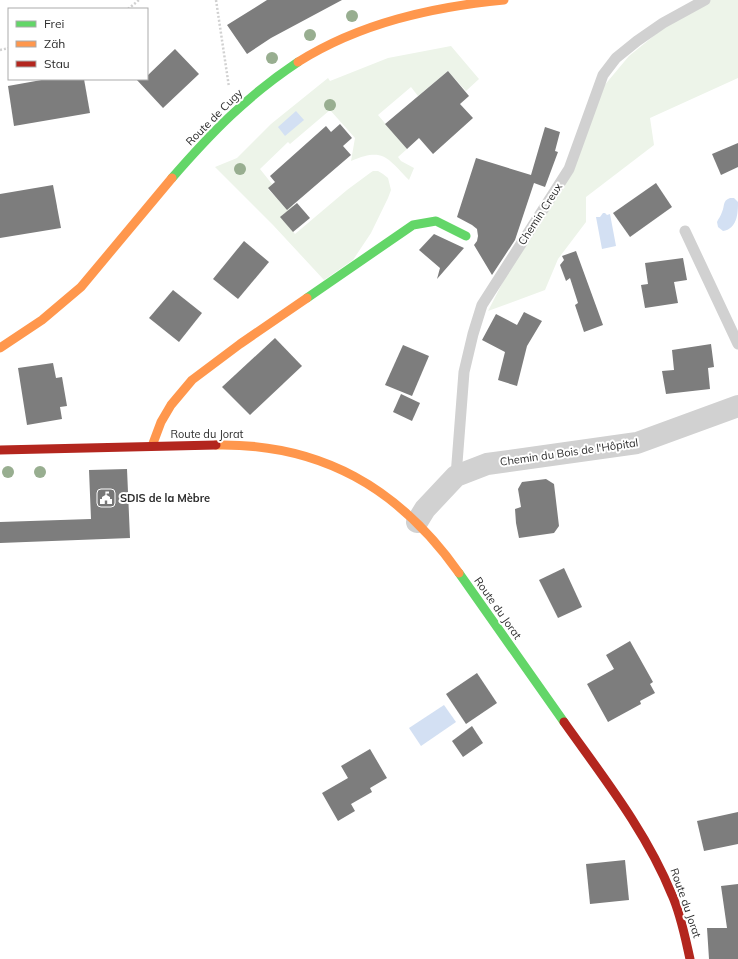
<svg xmlns="http://www.w3.org/2000/svg" width="738" height="959" viewBox="0 0 738 959" font-family="Mulish,sans-serif">
  <rect width="100%" height="100%" fill="#fff"/>
  <g fill="#edf4e9">
    <path d="M 705,0 L 738,0 L 738,78 L 650,118 L 654,145 L 586,197 L 586,222 L 558,259 L 545,290 L 488,311 L 506,276 L 571,172 L 603,87 L 629,56 L 666,26 Z"/>
    <path d="M 451,46 L 479,79 L 466,91 L 448,71 L 418,96 L 411,87 L 378,115 L 407,149 L 398,157 L 401,161 L 414,168 L 409,180 C 387,158 384,147 351,161 L 355,138 L 330,110 L 290,144 L 288,142 L 260,169 L 272,184 L 268,189 L 283,205 L 288,201 L 293,206 L 281,217 L 295,234 L 347,190 L 370,173 L 373,171 L 378,171 L 383,174 L 388,178 L 391,190 L 388,198 L 371,233 L 353,260 L 324,280 L 273,225 L 215,167 L 237,158 L 271,124 L 328,78 L 330,81 L 388,58 Z"/>
  </g>
  <g fill="#d3e0f3">
    <path d="M 296,111 L 304,120 L 285,136 L 278,127 Z"/>
    <path d="M 730,198 L 734,198 L 738,202 C 738,214 737,229 723,231 L 718,227 L 717,222 C 718,219 721,216 722,212 C 725,206 722,201 730,198 Z"/>
    <path d="M 603,213 L 605,213 L 607,215 L 610,214 L 616,246 L 602,249 L 596,217 L 600,217 Z"/>
    <path d="M 444,705 L 456,722 L 421,746 L 409,728 Z"/>
  </g>
  <g fill="#7d7d7d">
    <path d="M 267,0 L 342,0 L 271,38 L 247,54 L 227,25 Z"/>
    <path d="M 175,49 L 199,74 L 163,108 L 136,79 L 147,79 L 147,76 Z"/>
    <path d="M 448,71 L 469,96 L 460,104 L 473,118 L 433,154 L 419,138 L 407,149 L 385,124 Z"/>
    <path d="M 47,79 L 84,79 L 90,113 L 14,126 L 8,86 Z"/>
    <path d="M 340,124 L 352,138 L 343,146 L 351,155 L 287,210 L 268,188 L 275,182 L 270,176 L 326,126 L 331,132 Z"/>
    <path d="M 545,127 L 560,132 L 555,151 L 558,152 L 545,187 L 534,183 L 515,240 L 492,275 L 474,245 L 477,241 L 478,236 L 477,229 L 472,225 L 457,217 L 476,158 L 531,175 Z"/>
    <path d="M 738,143 L 738,167 L 721,175 L 712,154 Z"/>
    <path d="M 656,183 L 672,207 L 630,237 L 613,213 Z"/>
    <path d="M 53,185 L 61,228 L 0,238 L 0,194 Z"/>
    <path d="M 297,203 L 310,218 L 293,232 L 280,217 Z"/>
    <path d="M 434,234 L 464,248 L 437,279 L 440,268 L 419,250 Z"/>
    <path d="M 244,241 L 269,262 L 238,299 L 213,279 Z"/>
    <path d="M 576,251 L 603,325 L 584,332 L 575,305 L 578,303 L 570,278 L 566,281 L 560,265 L 564,260 L 562,256 Z"/>
    <path d="M 683,258 L 687,280 L 674,282 L 678,303 L 645,308 L 641,285 L 648,284 L 645,263 Z"/>
    <path d="M 173,290 L 202,313 L 179,342 L 149,318 Z"/>
    <path d="M 524,312 L 542,321 L 527,346 L 517,386 L 498,380 L 505,352 L 482,340 L 496,314 L 517,325 Z"/>
    <path d="M 275,338 L 302,366 L 250,415 L 222,387 Z"/>
    <path d="M 711,344 L 714,367 L 708,368 L 710,389 L 666,394 L 662,371 L 674,370 L 672,350 Z"/>
    <path d="M 403,345 L 429,356 L 412,396 L 385,385 Z"/>
    <path d="M 53,363 L 56,378 L 62,377 L 67,406 L 60,407 L 62,419 L 27,425 L 18,368 Z"/>
    <path d="M 401,394 L 420,403 L 412,421 L 393,412 Z"/>
    <path d="M 127,469 L 130,538 L 0,543 L 0,522 L 91,519 L 89,470 Z"/>
    <path d="M 546,479 L 554,484 L 559,526 L 554,533 L 519,538 L 516,523 L 515,509 L 521,507 L 518,489 L 522,482 Z"/>
    <path d="M 564,568 L 582,607 L 558,618 L 539,580 Z"/>
    <path d="M 630,641 L 653,682 L 650,684 L 655,693 L 640,701 L 641,704 L 608,722 L 587,684 L 614,669 L 606,655 Z"/>
    <path d="M 477,673 L 497,703 L 466,724 L 446,694 Z"/>
    <path d="M 472,726 L 483,743 L 463,757 L 452,741 Z"/>
    <path d="M 370,749 L 387,778 L 370,788 L 372,792 L 351,804 L 355,811 L 338,821 L 322,793 L 348,778 L 341,766 Z"/>
    <path d="M 738,812 L 738,844 L 704,851 L 697,821 Z"/>
    <path d="M 625,860 L 629,900 L 590,904 L 586,864 Z"/>
    <path d="M 738,884 L 738,959 L 709,959 L 707,928 L 727,928 L 721,886 Z"/>
  </g>
  <g fill="none" stroke-linecap="round" stroke-linejoin="round">
    <g stroke="#d1d1d1" stroke-width="2.5" stroke-dasharray="2 2" stroke-linecap="butt">
      <path d="M 216,0 L 229,87"/>
      <path d="M 128,9 L 139,0"/>
      <path d="M 0,50 L 9,48"/>
    </g>
    <g stroke="#d1d1d1" stroke-width="11">
      <path d="M 685,231 L 738,344"/>
      <path d="M 456,476 L 464,372 L 473,334 L 482,305 L 569,169 L 603,75 L 616,58 L 637,41 L 663,23 L 705,0"/>
    </g>
    <path stroke="#d1d1d1" stroke-width="22" d="M 417,522 L 425,509 L 456,476 L 487,464 L 637,443 L 738,406"/>
    <g stroke="#63d668" stroke-width="9">
      <path d="M 172,178 C 212,132 247,96 298,62"/>
      <path d="M 307,298 L 413,225 L 436,221 L 466,236"/>
      <path d="M 459,573 L 564,722"/>
    </g>
    <g stroke="#ff974d" stroke-width="9">
      <path d="M 298,62 C 360,23 432,7 504,0"/>
      <path d="M 0,348 L 42,320 L 81,287 L 172,178"/>
      <path d="M 216,445 C 321,443 399,488 459,573"/>
      <path d="M 152,446 L 161,422 L 171,405 L 192,380 L 240,344 L 307,298"/>
    </g>
    <g stroke="#b3261e" stroke-width="9">
      <path d="M 0,450 L 216,445"/>
      <path d="M 564,722 C 603,777 646,831 672,895 C 681,915 685,937 690,959"/>
    </g>
  </g>
  <g fill="#98ae90">
    <circle cx="352" cy="16" r="6"/>
    <circle cx="310" cy="35" r="6"/>
    <circle cx="272" cy="58" r="6"/>
    <circle cx="330" cy="105" r="6"/>
    <circle cx="240" cy="169" r="6"/>
    <circle cx="8" cy="472" r="6"/>
    <circle cx="40" cy="472" r="6"/>
  </g>
  <defs>
    <g id="civic-square" transform="scale(1)"><rect x="-9" y="-9" width="18" height="18" rx="4" fill="#767676" stroke="#fff"/><path d="M-.6-6.5H3V-4.5H.6V-3L4-1V1h2V6H-6V1h2V-1L-.6-3ZM-1.2 2.5V6h2.4V2.5Z" fill="#fff"/></g>
  </defs>
  <g fill-rule="evenodd">
    <use href="#civic-square" x="106" y="498"/>
  </g>
  <g text-anchor="middle" stroke-width="4" stroke-linejoin="round" paint-order="stroke">
    <g font-size="11" fill="#2c2c2c" stroke="#fff">
      <text transform="translate(214 117) rotate(-45)" y="4">Route de Cugy</text>
      <text transform="translate(540 214) rotate(-57)" y="4">Chemin Creux</text>
      <text x="207" y="438">Route du Jorat</text>
      <text transform="translate(569 452) rotate(-8)" y="4">Chemin du Bois de l'Hôpital</text>
      <text transform="translate(498 608) rotate(55)" y="4">Route du Jorat</text>
      <text transform="translate(686 903) rotate(71)" y="4">Route du Jorat</text>
    </g>
    <g font-size="11" font-weight="bold" fill="#2c2c2c" stroke="#fff" text-anchor="start">
      <text x="120" y="502">SDIS de la Mèbre</text>
    </g>
  </g>
  <rect x="8" y="8" width="140" height="72" fill="#ffffff" stroke="#ababab"/>
  <rect x="16" y="21" width="20" height="6" fill="#63d668" stroke="#ababab"/>
  <text x="44" y="28" font-size="12" fill="#2c2c2c">Frei</text>
  <rect x="16" y="41" width="20" height="6" fill="#ff974d" stroke="#ababab"/>
  <text x="44" y="48" font-size="12" fill="#2c2c2c">Zäh</text>
  <rect x="16" y="61" width="20" height="6" fill="#b3261e" stroke="#ababab"/>
  <text x="44" y="68" font-size="12" fill="#2c2c2c">Stau</text>
</svg>
